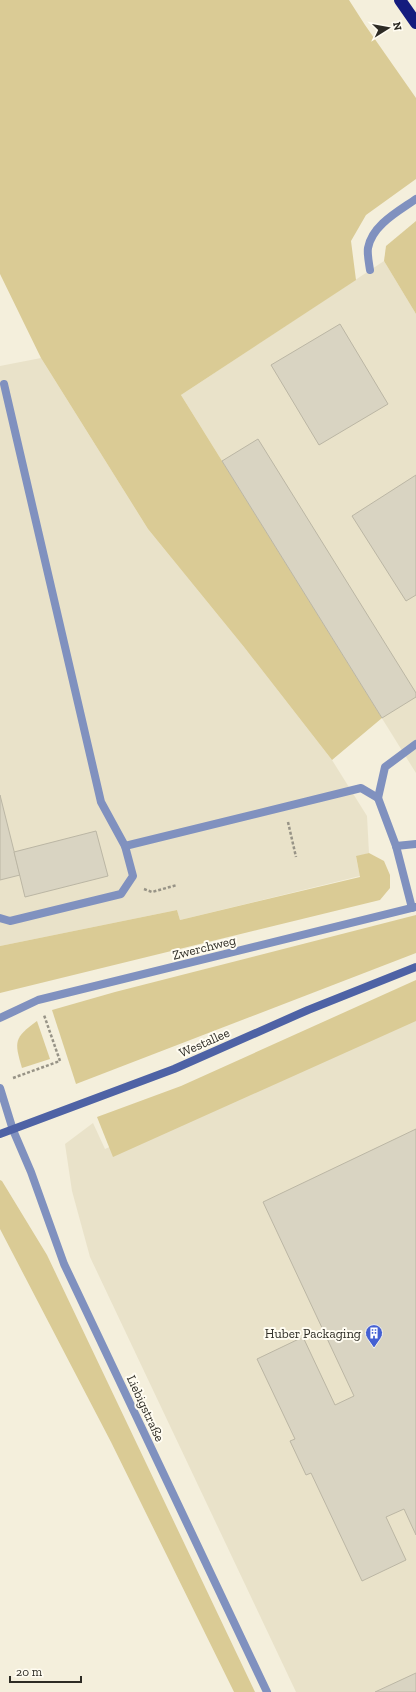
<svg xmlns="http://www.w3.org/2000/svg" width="416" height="1692" viewBox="0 0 416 1692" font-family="'Zilla Slab',serif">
  <rect width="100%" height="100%" fill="#f4efdc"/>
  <g fill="#e9e2c9">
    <path d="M 384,261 L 416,314 L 416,773 L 181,395 Z"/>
    <path d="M 41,358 L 148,529 L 244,647 L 332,760 L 367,816 L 369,853 L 356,857 L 360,876 L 180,920 L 177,910 L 0,946 L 0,366 Z"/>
    <path d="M 416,1011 L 416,1692 L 296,1692 L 90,1257 L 72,1191 L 65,1144 L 93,1123 L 105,1149 Z"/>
  </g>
  <g fill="#dacb95">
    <path d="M 0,0 L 349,0 L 365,25 L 416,98 L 416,179 L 366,215 L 351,241 L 356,280 L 181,395 L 382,718 L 332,760 L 244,647 L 148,529 L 41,358 L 0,274 Z"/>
    <path d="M 416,221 L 416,314 L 384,261 L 386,246 Z"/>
    <path d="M 369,853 L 384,861 L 390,875 L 390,888 L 380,900 L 0,993 L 0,946 L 177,910 L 180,920 L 360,877 L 356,856 Z"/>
    <path d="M 416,915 L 416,953 L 76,1084 L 52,1010 L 115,992 Z"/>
    <path d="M 416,980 L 416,1021 L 113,1157 L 97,1117 L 181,1086 Z"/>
    <path d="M 37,1021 L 50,1059 L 22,1068 C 14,1041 14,1038 37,1021 Z"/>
    <path d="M 0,1180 L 2,1181 L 47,1255 L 255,1692 L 234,1692 L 111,1442 L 0,1229 Z"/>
  </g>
  <g fill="#d9d4c2" stroke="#bbb6a4">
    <path d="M 340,324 L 388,404 L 319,445 L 271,365 Z"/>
    <path d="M 258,439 L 416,693 L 416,697 L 382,718 L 222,461 Z"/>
    <path d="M 416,475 L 416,595 L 406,601 L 352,516 Z"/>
    <path d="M 0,795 L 20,875 L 0,880 Z"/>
    <path d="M 96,831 L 108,876 L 25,897 L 14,852 Z"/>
    <path d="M 416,1129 L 416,1535 L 404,1509 L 386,1517 L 406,1560 L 362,1581 L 311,1473 L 306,1475 L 290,1441 L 295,1439 L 257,1359 L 303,1337 L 335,1405 L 354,1396 L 263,1202 Z"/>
    <path d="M 416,1673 L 416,1692 L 375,1692 Z"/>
  </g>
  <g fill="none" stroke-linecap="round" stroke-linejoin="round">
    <g stroke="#979386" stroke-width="2.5" stroke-dasharray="3 2" stroke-linecap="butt">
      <path d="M 288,822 L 296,857"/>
      <path d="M 144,889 L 152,892 L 177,885"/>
      <path d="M 13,1078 L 60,1061 L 44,1015"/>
    </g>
    <g stroke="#8091bf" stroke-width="8">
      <path d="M 370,270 C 369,263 367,254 368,248 C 372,225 399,211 416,199"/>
      <path d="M 125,846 L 361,788 L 378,798"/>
      <path d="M 396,846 L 416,844"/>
      <path d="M 412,908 L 396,846 L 378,798 L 385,767 L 416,744"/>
      <path d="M 0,918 L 10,921 L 121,894 L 133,876 L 125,846 L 101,802 L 4,384"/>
    </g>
    <g stroke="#8091bf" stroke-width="8">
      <path d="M 0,1018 L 38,1000 L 416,907"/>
      <path d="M 0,1088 L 13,1130 L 31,1172 L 64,1264 L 267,1692"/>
    </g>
    <path stroke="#4e62a5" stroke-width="8" d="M 0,1134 L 174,1069 L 308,1010 L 416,967"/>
    <path stroke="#151c7e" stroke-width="12" d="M 400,0 L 416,23"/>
  </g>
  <defs>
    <g id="building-pin" transform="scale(0.9)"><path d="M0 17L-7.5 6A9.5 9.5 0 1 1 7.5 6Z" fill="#4460d3" stroke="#fffcf1"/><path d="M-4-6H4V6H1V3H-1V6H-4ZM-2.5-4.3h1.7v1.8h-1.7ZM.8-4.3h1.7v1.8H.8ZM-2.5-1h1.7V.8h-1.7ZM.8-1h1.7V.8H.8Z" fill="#fff"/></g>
  </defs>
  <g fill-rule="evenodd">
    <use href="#building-pin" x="374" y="1333"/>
  </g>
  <g text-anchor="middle" stroke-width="4" stroke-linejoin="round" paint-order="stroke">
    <g font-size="13" fill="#2d2b24" stroke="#fffcf1">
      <text transform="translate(204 947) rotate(-14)" y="5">Zwerchweg</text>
      <text transform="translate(204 1042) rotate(-24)" y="5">Westallee</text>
      <text transform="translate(146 1408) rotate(65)" y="5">Liebigstraße</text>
    </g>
    <g font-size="13" fill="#2d2b24" stroke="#fffcf1" text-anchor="end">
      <text x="361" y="1338">Huber Packaging</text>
    </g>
  </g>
  <g transform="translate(388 28) rotate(79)" stroke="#fffcf1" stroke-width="3" paint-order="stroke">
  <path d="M0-3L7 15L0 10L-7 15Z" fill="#2d2b24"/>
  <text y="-6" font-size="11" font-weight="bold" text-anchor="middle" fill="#2d2b24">N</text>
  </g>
  <path d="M10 1676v6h71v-6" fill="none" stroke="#2d2b24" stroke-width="2"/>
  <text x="16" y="1676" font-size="12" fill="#2d2b24" stroke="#fffcf1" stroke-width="3" paint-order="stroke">20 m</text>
</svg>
